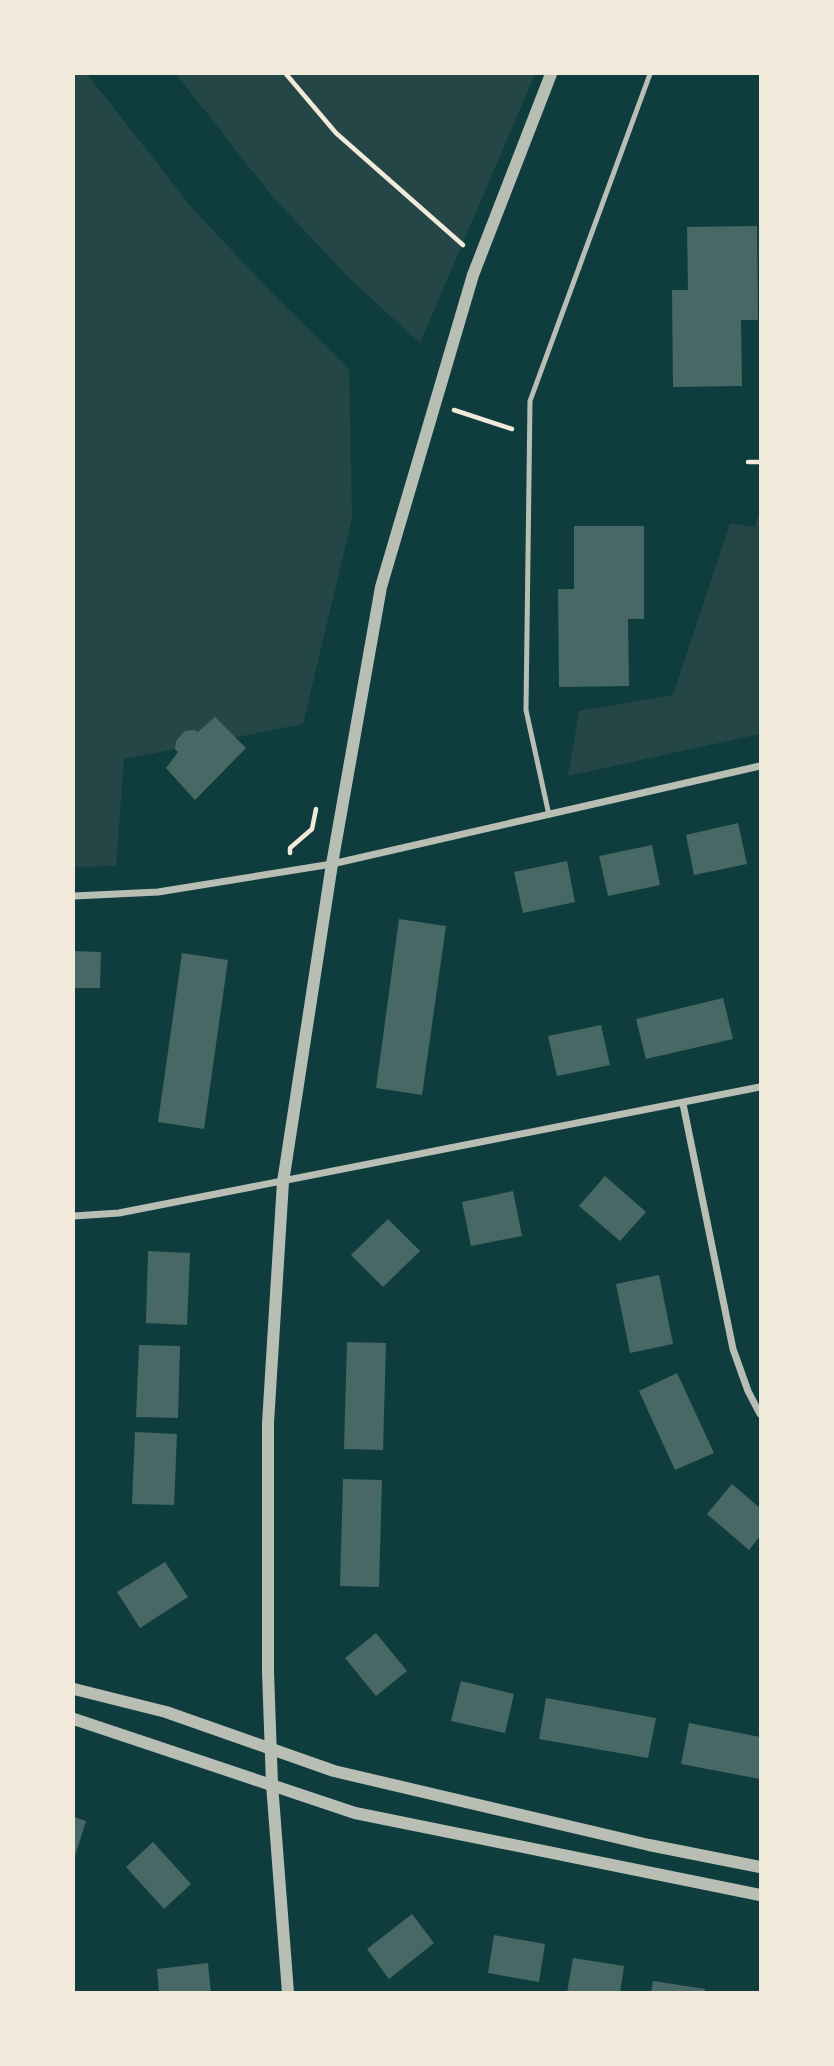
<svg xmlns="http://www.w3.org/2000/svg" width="834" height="2066" viewBox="0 0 834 2066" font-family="'Golos Text',sans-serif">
  <rect width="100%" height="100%" fill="#0f3d3e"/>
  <g fill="#244646">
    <path d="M 74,74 L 87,74 L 193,209 L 271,292 L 349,369 L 352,518 L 303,724 L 124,759 L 116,866 L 74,867 Z"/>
    <path d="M 176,74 L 535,74 L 420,343 L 350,279 L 272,196 Z"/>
    <path d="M 760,511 L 760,734 L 568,776 L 579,711 L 673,695 L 730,523 L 755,527 Z"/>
  </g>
  <g fill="#486865">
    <path d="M 757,226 L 758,320 L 741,320 L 742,386 L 673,387 L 672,290 L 688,290 L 687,227 Z"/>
    <path d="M 574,526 L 644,526 L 644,619 L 628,619 L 629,686 L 559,687 L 558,589 L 574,589 Z"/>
    <path d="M 215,717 L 246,748 L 195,800 L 166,768 L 178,752 L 175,749 L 176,741 L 185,731 L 194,730 L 198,732 Z"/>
    <path d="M 738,823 L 747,864 L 694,875 L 686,835 Z"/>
    <path d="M 652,845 L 660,885 L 608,896 L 599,856 Z"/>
    <path d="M 567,861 L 575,902 L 523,913 L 514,872 Z"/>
    <path d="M 399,919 L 446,926 L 422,1095 L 376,1088 Z"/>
    <path d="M 74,951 L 101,952 L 100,988 L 74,988 Z"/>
    <path d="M 182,953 L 228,960 L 204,1129 L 158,1122 Z"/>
    <path d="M 723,998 L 733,1039 L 646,1059 L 636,1019 Z"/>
    <path d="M 601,1025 L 610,1065 L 557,1076 L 548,1036 Z"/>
    <path d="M 605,1176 L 646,1212 L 620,1241 L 579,1206 Z"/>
    <path d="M 513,1191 L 522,1236 L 471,1246 L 462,1202 Z"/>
    <path d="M 388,1219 L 420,1251 L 383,1287 L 351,1255 Z"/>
    <path d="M 148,1251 L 190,1253 L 187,1325 L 146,1323 Z"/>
    <path d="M 659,1275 L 673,1344 L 630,1353 L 616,1284 Z"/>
    <path d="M 347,1342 L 386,1343 L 383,1450 L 344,1449 Z"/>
    <path d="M 139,1345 L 180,1346 L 178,1418 L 136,1417 Z"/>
    <path d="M 677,1373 L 714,1453 L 675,1470 L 639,1391 Z"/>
    <path d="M 135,1432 L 177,1434 L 174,1505 L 132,1504 Z"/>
    <path d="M 343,1479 L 382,1480 L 379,1587 L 340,1586 Z"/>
    <path d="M 732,1484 L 760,1508 L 760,1536 L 749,1550 L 707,1514 Z"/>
    <path d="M 165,1562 L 188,1597 L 140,1628 L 117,1592 Z"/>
    <path d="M 376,1633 L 407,1671 L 376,1696 L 345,1658 Z"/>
    <path d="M 461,1681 L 514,1694 L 505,1733 L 451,1721 Z"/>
    <path d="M 546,1698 L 656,1718 L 648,1758 L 539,1739 Z"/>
    <path d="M 689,1723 L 760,1737 L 760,1779 L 681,1764 Z"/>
    <path d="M 74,1817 L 86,1821 L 74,1859 Z"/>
    <path d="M 153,1842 L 191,1884 L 164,1909 L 126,1867 Z"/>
    <path d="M 412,1914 L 434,1943 L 389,1979 L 367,1949 Z"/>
    <path d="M 494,1935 L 545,1944 L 539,1982 L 488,1973 Z"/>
    <path d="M 573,1958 L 624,1966 L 620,1993 L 567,1993 Z"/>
    <path d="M 208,1963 L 211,1993 L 159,1993 L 157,1969 Z"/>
    <path d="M 653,1981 L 705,1989 L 704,1993 L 651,1993 Z"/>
  </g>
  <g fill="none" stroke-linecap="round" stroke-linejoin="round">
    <g stroke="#f1e9da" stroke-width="4.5">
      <path d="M 286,74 L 336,133 L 463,245"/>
      <path d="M 454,410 L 512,429"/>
      <path d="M 748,462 L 760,462"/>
      <path d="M 290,853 L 290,848 L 312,829 L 316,809"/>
    </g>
    <path stroke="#b8beb3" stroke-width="5" d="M 549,815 L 526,710 L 530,401 L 650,74"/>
    <g stroke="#b8beb3" stroke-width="7">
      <path d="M 74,896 L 158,892 L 332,864 L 760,766"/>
      <path d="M 683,1104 L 733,1349 L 748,1391 L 760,1414"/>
      <path d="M 74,1216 L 119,1213 L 760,1087"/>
    </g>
    <g stroke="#b8beb3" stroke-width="12">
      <path d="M 74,1689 L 166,1712 L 334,1771 L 649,1845 L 760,1867"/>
      <path d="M 74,1719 L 355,1813 L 760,1895"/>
      <path d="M 288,1993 L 272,1784 L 268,1672 L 268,1423 L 283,1182 L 332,864 L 381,587 L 473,275 L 551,74"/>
    </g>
  </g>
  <rect width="834" height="2066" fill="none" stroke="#f1e9da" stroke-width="150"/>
</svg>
